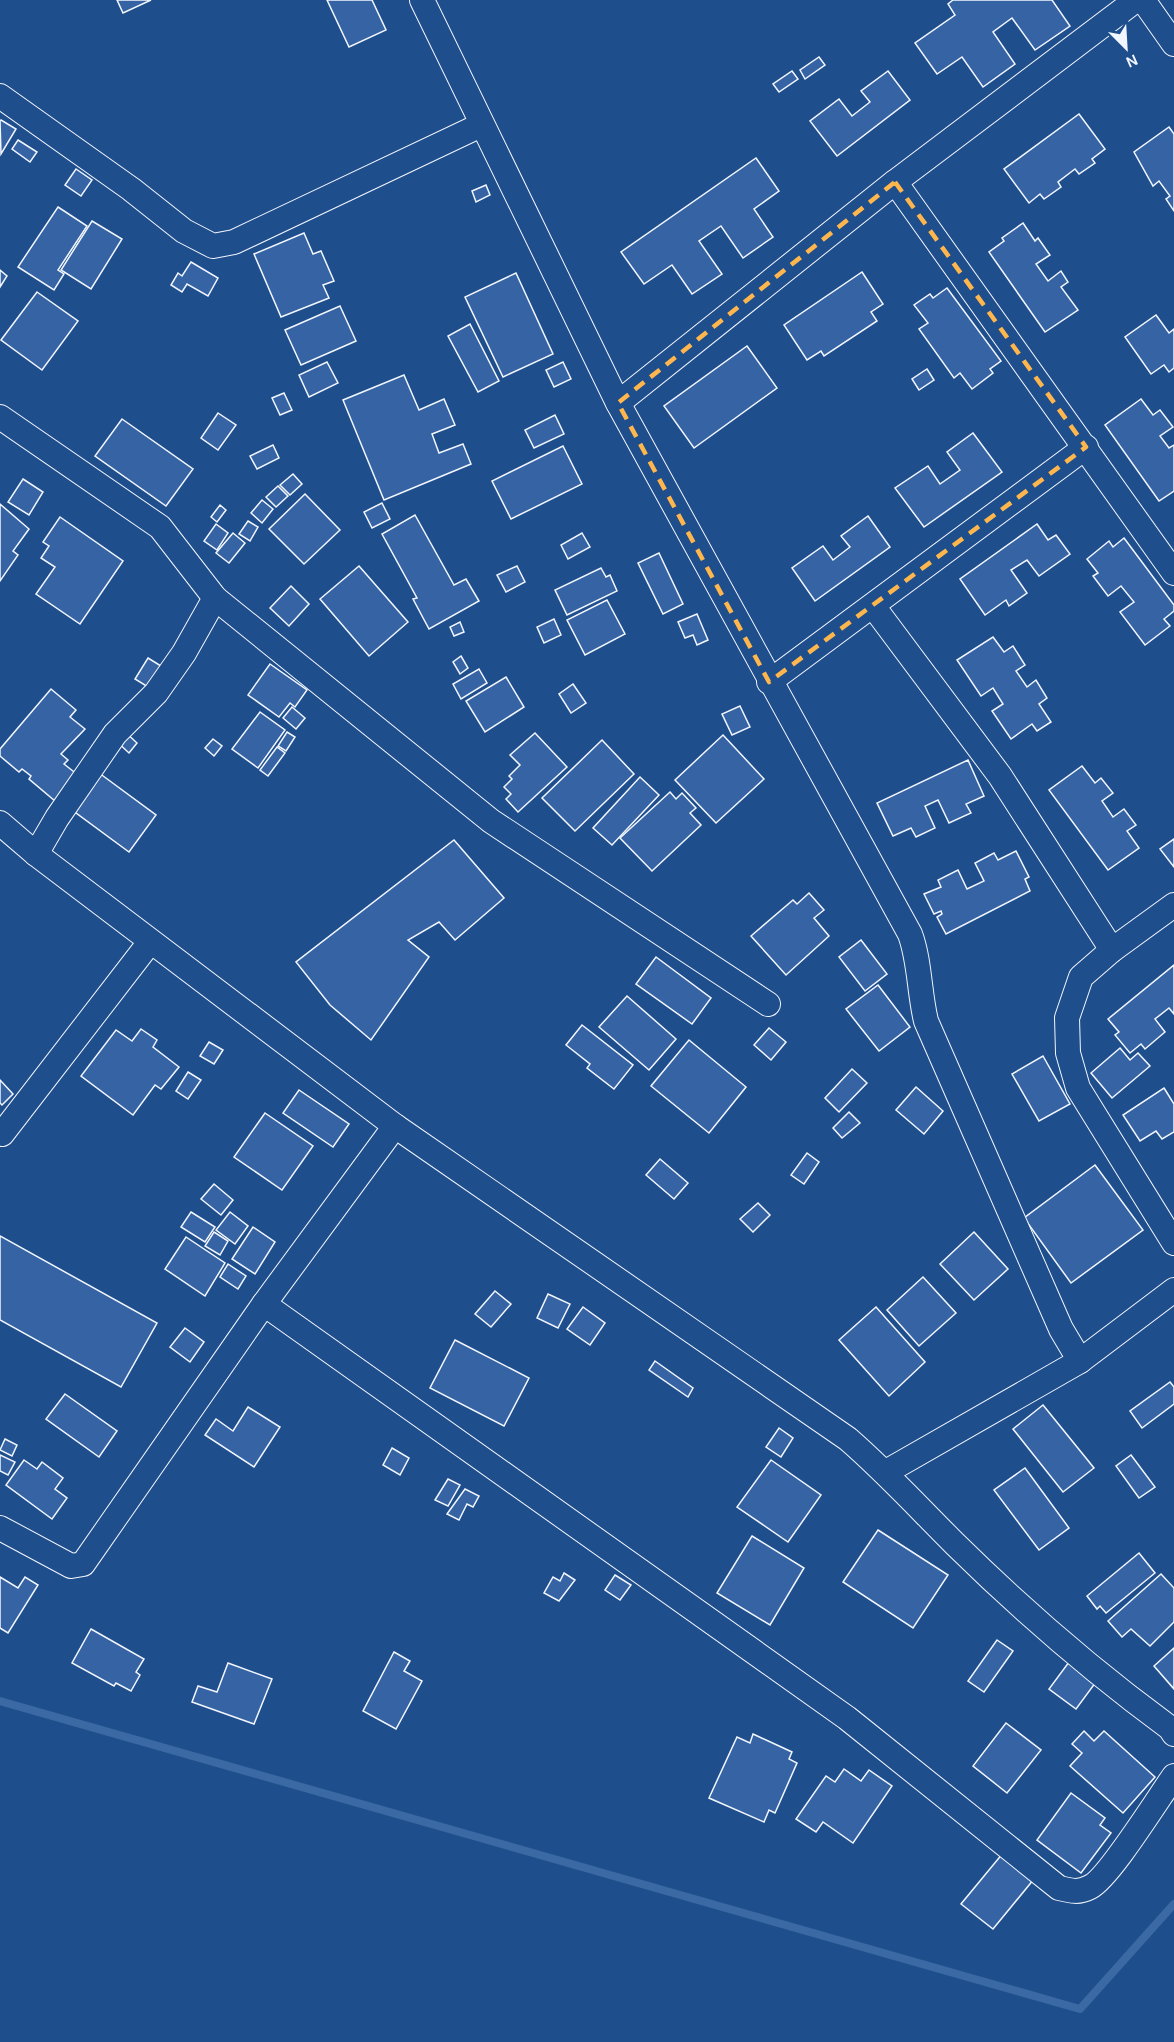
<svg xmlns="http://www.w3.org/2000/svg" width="1174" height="2042" viewBox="0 0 1174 2042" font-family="Karla,sans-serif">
  <rect width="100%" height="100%" fill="#1f4e8c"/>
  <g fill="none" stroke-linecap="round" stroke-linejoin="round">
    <path stroke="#3b69a3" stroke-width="8" d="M 0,1701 L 1080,2009 L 1174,1904"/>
  </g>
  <g fill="#3563a3" stroke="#f2f6ff" stroke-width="1.5">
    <path d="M 117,0 L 151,0 L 123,13 Z"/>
    <path d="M 327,0 L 372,0 L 386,30 L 349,47 Z"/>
    <path d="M 953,0 L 1052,0 L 1070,26 L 1035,50 L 1012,18 L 993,32 L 1015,64 L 983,87 L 962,57 L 937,74 L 915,43 L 955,15 L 948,4 Z"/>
    <path d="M 819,57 L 825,65 L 805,79 L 800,70 Z"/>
    <path d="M 792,71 L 798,79 L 779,92 L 773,84 Z"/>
    <path d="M 888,71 L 910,100 L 837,156 L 810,121 L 839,99 L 852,116 L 870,102 L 861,91 Z"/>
    <path d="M 1079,114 L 1105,149 L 1092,159 L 1095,163 L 1079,174 L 1075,169 L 1058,182 L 1061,187 L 1044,199 L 1040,194 L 1029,203 L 1004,169 Z"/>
    <path d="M 1,120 L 16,129 L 1,154 L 0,121 Z"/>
    <path d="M 1169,127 L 1174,134 L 1174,211 L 1166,199 L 1170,196 L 1159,181 L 1153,186 L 1134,152 Z"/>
    <path d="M 18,140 L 37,152 L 30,162 L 12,149 Z"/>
    <path d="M 756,158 L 779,191 L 754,209 L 773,237 L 743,258 L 721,226 L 699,241 L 722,274 L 692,294 L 672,265 L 644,284 L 621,252 Z"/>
    <path d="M 76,169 L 92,180 L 81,196 L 65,185 Z"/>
    <path d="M 486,185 L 490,195 L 476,202 L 472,191 Z"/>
    <path d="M 58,207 L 87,226 L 58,270 L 64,274 L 54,290 L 18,267 Z"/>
    <path d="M 92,221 L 122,239 L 91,289 L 61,270 Z"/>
    <path d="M 1023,223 L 1035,241 L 1038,238 L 1050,255 L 1036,264 L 1048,281 L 1061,271 L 1068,282 L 1061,287 L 1078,310 L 1045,332 L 989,252 L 1004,241 L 1002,238 Z"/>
    <path d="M 304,233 L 313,254 L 321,251 L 334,281 L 323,285 L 329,298 L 281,317 L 254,254 Z"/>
    <path d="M 191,262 L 218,278 L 208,296 L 187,284 L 182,292 L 171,285 L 178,273 L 182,276 Z"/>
    <path d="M 0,270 L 7,276 L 0,287 Z"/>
    <path d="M 862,272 L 883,304 L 871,312 L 877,321 L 824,356 L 821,351 L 807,360 L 784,325 Z"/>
    <path d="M 516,273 L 553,354 L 503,377 L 465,297 Z"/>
    <path d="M 947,288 L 1001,361 L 990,369 L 993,373 L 972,389 L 960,373 L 954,378 L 919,329 L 928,323 L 914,305 L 930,294 L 933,298 Z"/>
    <path d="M 37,292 L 78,321 L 42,370 L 1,340 Z"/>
    <path d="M 340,306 L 356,341 L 301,365 L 285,330 Z"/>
    <path d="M 1156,315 L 1169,333 L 1174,329 L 1174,368 L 1169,372 L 1164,365 L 1151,374 L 1125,337 Z"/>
    <path d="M 470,324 L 499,381 L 478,392 L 448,336 Z"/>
    <path d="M 747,346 L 777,388 L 694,448 L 664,406 Z"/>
    <path d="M 327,362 L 338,383 L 309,397 L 299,375 Z"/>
    <path d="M 563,362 L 571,379 L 554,387 L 546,370 Z"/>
    <path d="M 927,369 L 934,380 L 919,390 L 912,379 Z"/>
    <path d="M 404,375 L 419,410 L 444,399 L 455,425 L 432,434 L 439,453 L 463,444 L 471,464 L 384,500 L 343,400 Z"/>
    <path d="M 284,393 L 292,410 L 280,415 L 272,398 Z"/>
    <path d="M 1141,399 L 1153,415 L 1160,410 L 1173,427 L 1160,436 L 1169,448 L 1174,445 L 1174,491 L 1159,501 L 1105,425 Z"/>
    <path d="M 218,413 L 236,425 L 218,450 L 201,438 Z"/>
    <path d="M 555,415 L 564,434 L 534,448 L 525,430 Z"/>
    <path d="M 122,419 L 193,469 L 166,506 L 95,456 Z"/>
    <path d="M 973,433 L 1002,472 L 924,527 L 895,488 L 928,466 L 940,484 L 960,470 L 947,452 Z"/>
    <path d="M 273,445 L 279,458 L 257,469 L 250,456 Z"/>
    <path d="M 563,446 L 582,484 L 511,519 L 492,481 Z"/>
    <path d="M 293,474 L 302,484 L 290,495 L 280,485 Z"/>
    <path d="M 23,479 L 43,492 L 29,515 L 8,502 Z"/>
    <path d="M 278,486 L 288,496 L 276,507 L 266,497 Z"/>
    <path d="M 305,494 L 340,530 L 304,564 L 269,529 Z"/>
    <path d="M 262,500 L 273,509 L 262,523 L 251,513 Z"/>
    <path d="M 382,503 L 390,519 L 372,528 L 364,512 Z"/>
    <path d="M 0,504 L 29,529 L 13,551 L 18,555 L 0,581 Z"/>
    <path d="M 220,505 L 226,510 L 217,522 L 211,517 Z"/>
    <path d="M 415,515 L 454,585 L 466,579 L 479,601 L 429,629 L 413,599 L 417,598 L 382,534 Z"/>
    <path d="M 868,516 L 890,547 L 815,601 L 792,568 L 823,546 L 833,560 L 850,547 L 841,536 Z"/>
    <path d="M 60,517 L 123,561 L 80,624 L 36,594 L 55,567 L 41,558 L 49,546 L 43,542 Z"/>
    <path d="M 248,521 L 258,527 L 250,541 L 239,534 Z"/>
    <path d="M 216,524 L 228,533 L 217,550 L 204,541 Z"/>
    <path d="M 1037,524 L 1048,540 L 1056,535 L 1070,554 L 1039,576 L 1027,560 L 1011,570 L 1027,593 L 1009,606 L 1006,600 L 985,615 L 960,579 Z"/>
    <path d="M 233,533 L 245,543 L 229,563 L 216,553 Z"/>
    <path d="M 582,533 L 590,547 L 568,559 L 561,545 Z"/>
    <path d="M 1124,538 L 1174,605 L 1174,611 L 1164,619 L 1170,626 L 1145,645 L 1120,612 L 1134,602 L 1121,586 L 1108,596 L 1093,576 L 1098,573 L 1087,559 L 1109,541 L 1113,547 Z"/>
    <path d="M 659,553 L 683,604 L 663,614 L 638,563 Z"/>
    <path d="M 359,566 L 408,622 L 369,656 L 320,599 Z"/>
    <path d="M 517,566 L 525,582 L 506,592 L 497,575 Z"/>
    <path d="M 601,568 L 606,577 L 610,575 L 617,591 L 567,615 L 555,590 Z"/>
    <path d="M 291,586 L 309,604 L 289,626 L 270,608 Z"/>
    <path d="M 607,600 L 625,634 L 585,655 L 567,620 Z"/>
    <path d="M 697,614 L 708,640 L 697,645 L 693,635 L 685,638 L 678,622 Z"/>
    <path d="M 554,619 L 561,635 L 544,643 L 537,627 Z"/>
    <path d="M 460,622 L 464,632 L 454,636 L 450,627 Z"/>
    <path d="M 993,637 L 1004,652 L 1013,646 L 1025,665 L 1016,671 L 1027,687 L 1036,680 L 1047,698 L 1039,704 L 1051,722 L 1037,731 L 1032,724 L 1011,739 L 992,711 L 1003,704 L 993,688 L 981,696 L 957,660 Z"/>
    <path d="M 461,656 L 468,668 L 460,674 L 453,662 Z"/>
    <path d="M 148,658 L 161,666 L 148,687 L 135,679 Z"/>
    <path d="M 270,664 L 307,690 L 295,707 L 290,703 L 279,717 L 248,695 Z"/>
    <path d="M 479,669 L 487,683 L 461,699 L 453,684 Z"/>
    <path d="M 506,677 L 524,707 L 485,732 L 466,701 Z"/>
    <path d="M 573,684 L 586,703 L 571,713 L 559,694 Z"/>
    <path d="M 51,689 L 76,710 L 70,717 L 85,729 L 61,754 L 68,760 L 64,764 L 78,775 L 55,801 L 29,779 L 31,776 L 22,769 L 19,772 L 0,756 L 0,749 Z"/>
    <path d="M 740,706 L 750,727 L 732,735 L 722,714 Z"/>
    <path d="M 292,707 L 305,718 L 296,729 L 283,718 Z"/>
    <path d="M 260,712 L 285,730 L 258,768 L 232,749 Z"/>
    <path d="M 123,730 L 137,743 L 129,753 L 115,740 Z"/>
    <path d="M 287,732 L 295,737 L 286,751 L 278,746 Z"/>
    <path d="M 535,733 L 567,767 L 518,812 L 506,799 L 511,794 L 504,787 L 512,779 L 509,776 L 520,765 L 510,755 Z"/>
    <path d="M 723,735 L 764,779 L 716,823 L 675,780 Z"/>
    <path d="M 213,739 L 222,746 L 214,756 L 205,748 Z"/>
    <path d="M 602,740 L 634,774 L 575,831 L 542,798 Z"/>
    <path d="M 277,747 L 285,753 L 268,776 L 260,770 Z"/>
    <path d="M 968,760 L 984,796 L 966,804 L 971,813 L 949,823 L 938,800 L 925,806 L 935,828 L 916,837 L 911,828 L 893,836 L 877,803 Z"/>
    <path d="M 1082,766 L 1095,783 L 1101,778 L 1113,793 L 1102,801 L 1113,817 L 1124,809 L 1136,825 L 1127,831 L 1139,848 L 1108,870 L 1049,790 Z"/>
    <path d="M 95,770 L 156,815 L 129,852 L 68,807 Z"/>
    <path d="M 640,777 L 659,795 L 612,845 L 593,828 Z"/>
    <path d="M 670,792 L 676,799 L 682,793 L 696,808 L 690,813 L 701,825 L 652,871 L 620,838 Z"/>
    <path d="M 1174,839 L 1174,867 L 1160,849 Z"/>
    <path d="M 454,840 L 504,898 L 455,940 L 439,922 L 408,940 L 429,957 L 371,1040 L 330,1005 L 296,962 Z"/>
    <path d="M 1016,851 L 1029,877 L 1025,879 L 1030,891 L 946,934 L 937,917 L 942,914 L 941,911 L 934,914 L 924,894 L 941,887 L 938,880 L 958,870 L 967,889 L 984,881 L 975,863 L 994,853 L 998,860 Z"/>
    <path d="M 809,893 L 824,910 L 814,918 L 829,936 L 786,975 L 751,936 L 793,900 L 797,904 Z"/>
    <path d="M 861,940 L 887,974 L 865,991 L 839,957 Z"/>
    <path d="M 656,957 L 711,998 L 692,1024 L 636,984 Z"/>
    <path d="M 1174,965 L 1174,1014 L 1169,1008 L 1155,1019 L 1165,1032 L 1145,1049 L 1141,1044 L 1130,1053 L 1115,1035 L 1119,1032 L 1108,1019 Z"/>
    <path d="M 878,985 L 910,1027 L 879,1051 L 846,1009 Z"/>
    <path d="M 627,996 L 676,1039 L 649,1070 L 599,1027 Z"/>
    <path d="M 582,1025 L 633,1065 L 614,1089 L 587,1068 L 590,1064 L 566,1045 Z"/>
    <path d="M 769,1028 L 786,1042 L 771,1060 L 754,1045 Z"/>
    <path d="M 141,1029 L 157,1040 L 153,1047 L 179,1067 L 161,1089 L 155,1085 L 133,1115 L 81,1076 L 116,1030 L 132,1041 Z"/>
    <path d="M 689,1040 L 746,1087 L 709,1133 L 651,1086 Z"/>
    <path d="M 209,1042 L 223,1050 L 214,1064 L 200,1056 Z"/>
    <path d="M 1120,1048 L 1130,1060 L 1138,1053 L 1150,1066 L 1112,1098 L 1091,1073 Z"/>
    <path d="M 1043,1056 L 1070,1104 L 1039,1121 L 1012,1074 Z"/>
    <path d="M 852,1069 L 867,1083 L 839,1112 L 825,1098 Z"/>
    <path d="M 188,1072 L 201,1080 L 188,1099 L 176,1091 Z"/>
    <path d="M 0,1080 L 13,1094 L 2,1105 L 0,1103 Z"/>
    <path d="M 916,1087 L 943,1111 L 924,1134 L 896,1110 Z"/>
    <path d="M 1164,1088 L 1174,1104 L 1174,1132 L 1162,1139 L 1156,1131 L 1140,1141 L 1123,1115 Z"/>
    <path d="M 299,1090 L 349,1124 L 333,1147 L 283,1113 Z"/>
    <path d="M 849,1112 L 860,1123 L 842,1138 L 833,1128 Z"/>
    <path d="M 265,1113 L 313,1146 L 282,1190 L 234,1157 Z"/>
    <path d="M 807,1153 L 819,1162 L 804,1184 L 791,1175 Z"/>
    <path d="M 660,1159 L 688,1183 L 674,1199 L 646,1175 Z"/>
    <path d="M 1095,1165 L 1143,1230 L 1071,1283 L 1024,1218 Z"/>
    <path d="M 214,1184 L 233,1200 L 221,1215 L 201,1199 Z"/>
    <path d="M 758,1203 L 770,1215 L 753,1232 L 740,1219 Z"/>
    <path d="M 191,1212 L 215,1227 L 205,1242 L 181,1227 Z"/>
    <path d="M 230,1212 L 248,1226 L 235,1244 L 216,1230 Z"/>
    <path d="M 253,1227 L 275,1242 L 255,1274 L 232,1259 Z"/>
    <path d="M 214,1232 L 228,1241 L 220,1255 L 205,1246 Z"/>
    <path d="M 974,1232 L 1008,1269 L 974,1300 L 940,1264 Z"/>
    <path d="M 0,1236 L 157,1323 L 121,1387 L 0,1320 Z"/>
    <path d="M 186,1237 L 225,1263 L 205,1296 L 165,1269 Z"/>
    <path d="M 228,1264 L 246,1276 L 238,1289 L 220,1277 Z"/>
    <path d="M 923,1277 L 956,1313 L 919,1346 L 887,1310 Z"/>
    <path d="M 495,1291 L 511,1304 L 491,1327 L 475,1314 Z"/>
    <path d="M 548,1294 L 570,1304 L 558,1328 L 537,1318 Z"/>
    <path d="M 583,1307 L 605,1323 L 590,1345 L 567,1329 Z"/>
    <path d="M 876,1307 L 925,1362 L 889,1396 L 839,1340 Z"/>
    <path d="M 185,1328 L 204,1342 L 190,1362 L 170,1347 Z"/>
    <path d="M 455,1340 L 529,1378 L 504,1426 L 430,1388 Z"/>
    <path d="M 655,1361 L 693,1388 L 688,1397 L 649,1370 Z"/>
    <path d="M 1170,1382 L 1174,1387 L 1174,1404 L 1142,1428 L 1130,1411 Z"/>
    <path d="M 65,1394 L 117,1431 L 99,1457 L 46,1419 Z"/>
    <path d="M 1043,1405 L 1094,1468 L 1063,1492 L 1013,1429 Z"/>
    <path d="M 248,1407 L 280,1427 L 254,1467 L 205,1435 L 216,1419 L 233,1431 Z"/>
    <path d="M 779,1428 L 793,1438 L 781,1457 L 766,1447 Z"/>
    <path d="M 5,1439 L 17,1445 L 12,1456 L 0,1450 Z"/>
    <path d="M 392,1448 L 409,1458 L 400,1475 L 383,1465 Z"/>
    <path d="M 0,1455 L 15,1462 L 8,1475 L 0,1471 Z"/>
    <path d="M 1131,1455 L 1155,1487 L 1139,1498 L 1116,1466 Z"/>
    <path d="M 24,1460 L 37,1469 L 42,1462 L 63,1478 L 55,1489 L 67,1498 L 52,1519 L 6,1485 Z"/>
    <path d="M 771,1460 L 821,1495 L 788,1542 L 737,1507 Z"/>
    <path d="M 1025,1468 L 1069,1528 L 1039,1550 L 994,1490 Z"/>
    <path d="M 448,1479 L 460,1485 L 448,1506 L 435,1500 Z"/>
    <path d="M 465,1489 L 479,1496 L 473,1507 L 467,1504 L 459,1520 L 447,1514 Z"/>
    <path d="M 878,1530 L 948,1575 L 913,1628 L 843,1582 Z"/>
    <path d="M 752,1536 L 804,1568 L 770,1625 L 717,1593 Z"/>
    <path d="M 1139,1553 L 1155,1573 L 1106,1613 L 1100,1606 L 1097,1609 L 1087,1596 Z"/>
    <path d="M 564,1573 L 575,1580 L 559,1601 L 544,1593 L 553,1577 L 560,1581 Z"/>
    <path d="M 1161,1574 L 1174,1588 L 1174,1622 L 1150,1646 L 1131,1629 L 1122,1637 L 1108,1621 Z"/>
    <path d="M 615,1575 L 631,1585 L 620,1600 L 605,1590 Z"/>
    <path d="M 0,1577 L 18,1588 L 25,1577 L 38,1585 L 8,1633 L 0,1628 Z"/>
    <path d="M 91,1629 L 144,1659 L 136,1672 L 140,1675 L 131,1691 L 116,1683 L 114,1686 L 72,1663 Z"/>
    <path d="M 997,1640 L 1013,1651 L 984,1692 L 968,1681 Z"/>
    <path d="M 1174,1648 L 1174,1689 L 1154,1666 Z"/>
    <path d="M 394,1652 L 410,1661 L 404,1671 L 422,1681 L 396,1729 L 363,1711 Z"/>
    <path d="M 1069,1662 L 1096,1682 L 1076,1709 L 1049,1689 Z"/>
    <path d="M 228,1663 L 272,1679 L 254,1724 L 192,1702 L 198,1686 L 217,1692 Z"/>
    <path d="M 1006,1723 L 1041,1750 L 1007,1793 L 973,1766 Z"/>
    <path d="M 1084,1731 L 1094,1741 L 1104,1731 L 1155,1777 L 1123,1813 L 1070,1766 L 1082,1753 L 1072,1744 Z"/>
    <path d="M 753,1734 L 792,1752 L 789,1759 L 797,1763 L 775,1813 L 769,1810 L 764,1822 L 709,1798 L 737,1737 L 750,1743 Z"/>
    <path d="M 844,1769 L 861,1781 L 869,1770 L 892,1786 L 853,1843 L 823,1822 L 816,1832 L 796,1819 L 826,1776 L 835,1782 Z"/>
    <path d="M 1071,1793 L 1105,1818 L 1100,1825 L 1111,1833 L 1081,1873 L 1037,1840 Z"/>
    <path d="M 1003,1853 L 1034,1879 L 993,1929 L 961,1904 Z"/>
  </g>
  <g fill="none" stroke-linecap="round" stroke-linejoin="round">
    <g stroke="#f2f6ff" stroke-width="26">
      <g id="minor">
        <path d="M 422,0 L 618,403 L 910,934 C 920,961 919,992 926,1021 L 1061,1329 L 1080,1361"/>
        <path d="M 1143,0 L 1174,44"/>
        <path d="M 0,96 L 131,189 L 184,231 L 213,246 L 234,242 L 481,125"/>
        <path d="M 895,182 L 1174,573"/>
        <path d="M 618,403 L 895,182 L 1136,0"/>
        <path d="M 0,417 L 160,527 L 215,598 L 491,821 L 768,1004"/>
        <path d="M 873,606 L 1000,776 L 1112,950"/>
        <path d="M 769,682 L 1086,447"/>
        <path d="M 0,823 L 36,854 L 395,1126 L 848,1439 C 887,1473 919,1508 955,1544 C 1022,1610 1095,1673 1170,1728 L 1174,1734"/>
        <path d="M 36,854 L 57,818 L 115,734 L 156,693 L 184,653 L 215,598"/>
        <path d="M 1174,905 L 1112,950 L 1081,977 L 1067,1018 L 1068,1053 L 1078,1088 L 1174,1243"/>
        <path d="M 2,1134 L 150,942"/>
        <path d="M 264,1304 L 847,1718 L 1059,1888 C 1071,1891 1079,1893 1090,1887 C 1108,1879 1159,1797 1174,1776"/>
        <path d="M 886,1472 L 1080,1361 L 1174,1290"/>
        <path d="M 0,1528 L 71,1566 L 83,1564 L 264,1304 L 395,1126"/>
      </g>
    </g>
    <use href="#minor" stroke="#1f4e8c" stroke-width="24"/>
  </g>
  <path fill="none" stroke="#ffb74d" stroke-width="4.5" stroke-dasharray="12 8" stroke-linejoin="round" d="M 895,182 L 1086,447 L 769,682 L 618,403 Z"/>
  <g transform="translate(1126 48) rotate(156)" stroke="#1f4e8c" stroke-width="4.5" paint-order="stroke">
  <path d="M0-4.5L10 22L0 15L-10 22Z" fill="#f2f6ff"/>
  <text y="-9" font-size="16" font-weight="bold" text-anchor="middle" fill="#f2f6ff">N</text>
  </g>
</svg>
